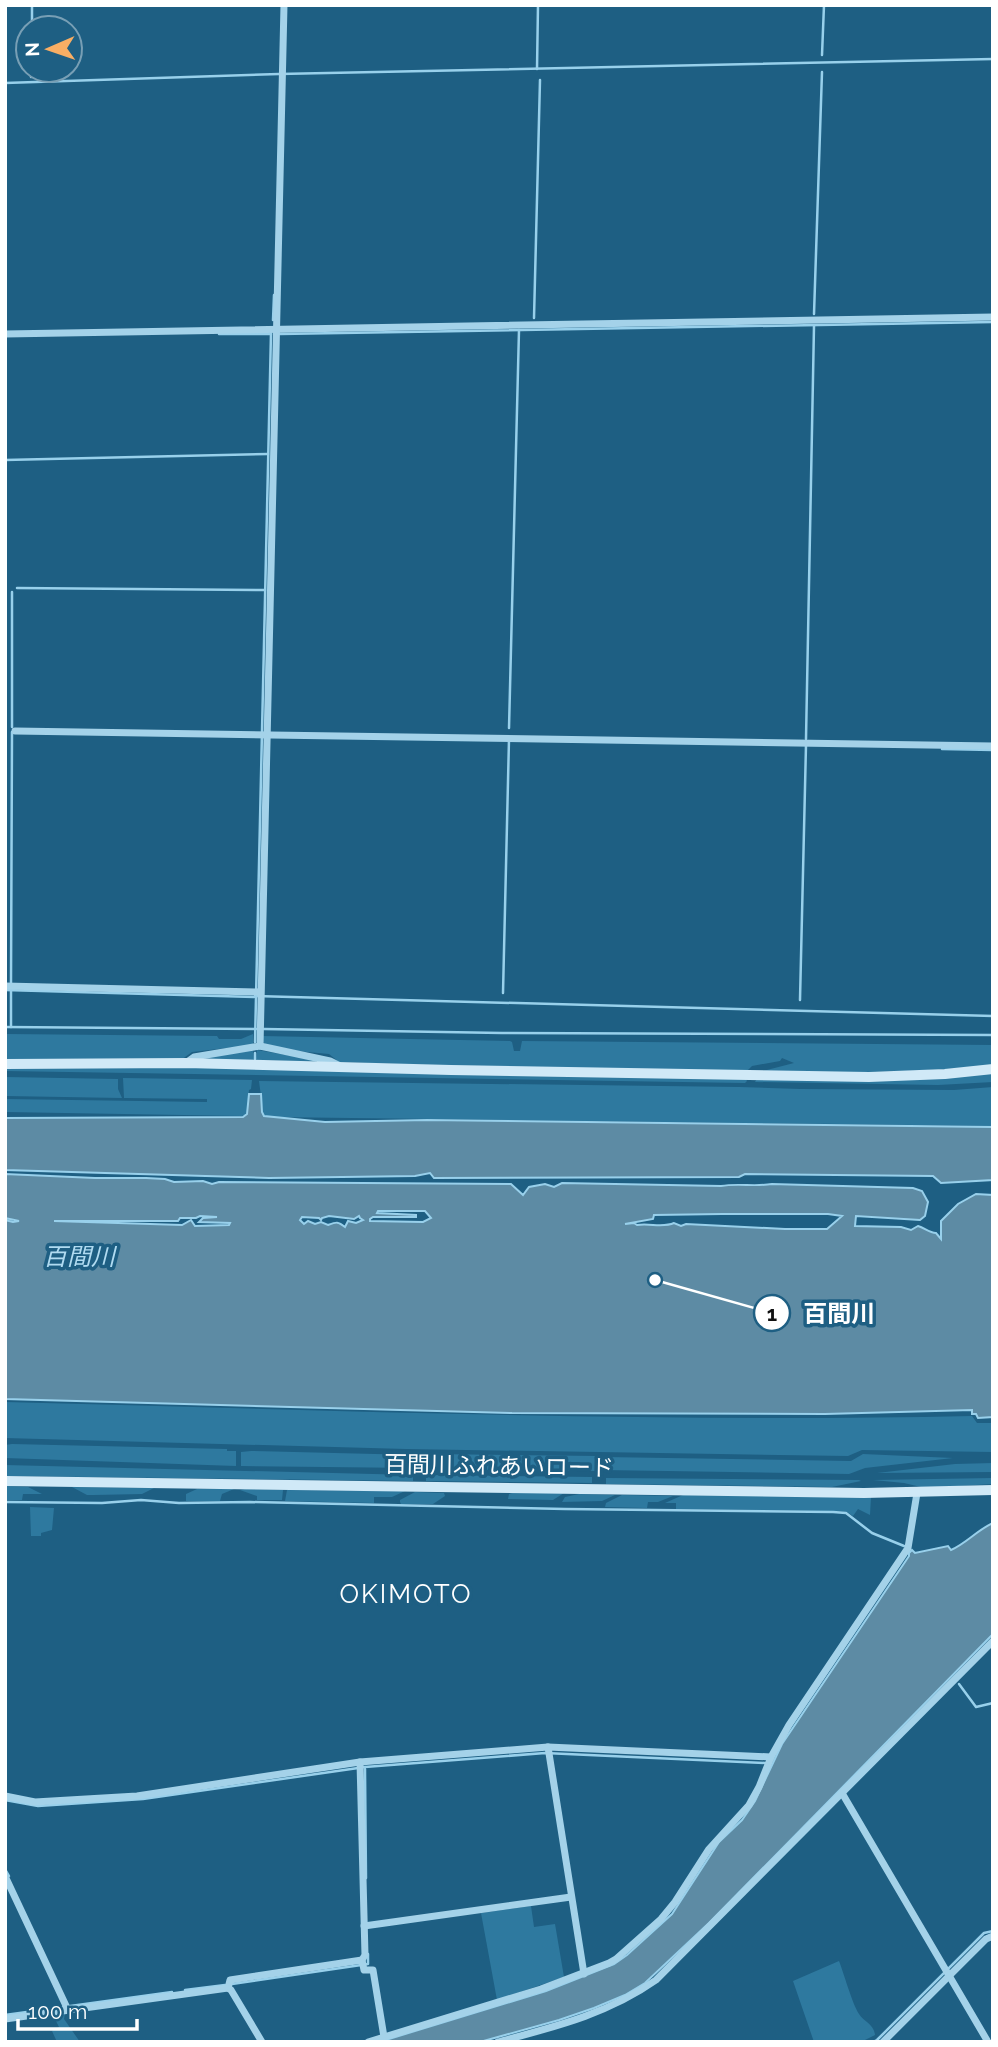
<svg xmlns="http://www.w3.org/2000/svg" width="998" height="2047" viewBox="0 0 998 2047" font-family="Raleway,'Noto Sans JP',sans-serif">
  <rect width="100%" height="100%" fill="#1e5f83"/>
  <g fill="#2e799f">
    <path d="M 5,1034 L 217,1036 L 219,1039 L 241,1039 L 253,1034 L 253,1045 L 192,1052 L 181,1060 L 5,1060 Z"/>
    <path d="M 262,1036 L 510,1041 L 512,1042 L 514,1051 L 520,1051 L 522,1041 L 993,1045 L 993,1065 C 915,1073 837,1073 759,1072 L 794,1063 L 782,1058 L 780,1061 L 752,1066 L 748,1070 L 579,1070 L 339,1062 L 329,1054 L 296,1051 L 266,1045 L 262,1041 Z"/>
    <path d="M 253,1050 L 254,1060 L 205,1060 L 205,1058 Z"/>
    <path d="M 257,1050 L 316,1060 L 316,1062 L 256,1060 Z"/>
    <path d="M 184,1067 L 746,1079 L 747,1081 L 745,1083 L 5,1071 L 5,1068 Z"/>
    <path d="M 993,1073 L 993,1082 L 938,1085 L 755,1082 L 756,1080 Z"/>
    <path d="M 5,1077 L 118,1079 L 118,1089 L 122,1098 L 5,1096 Z"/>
    <path d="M 123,1078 L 252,1080 L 251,1089 L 249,1090 L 247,1111 L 245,1115 L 242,1116 L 5,1112 L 5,1099 L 207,1102 L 207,1099 L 124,1098 Z"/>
    <path d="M 259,1081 L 739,1087 L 800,1089 L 954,1090 L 993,1087 L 993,1126 L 271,1117 L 264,1115 L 263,1112 Z"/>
    <path d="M 5,1402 C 327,1410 650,1423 972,1416 L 977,1423 L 993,1423 L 993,1452 L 862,1450 L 848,1456 L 406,1449 L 5,1438 Z"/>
    <path d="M 12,1444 L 227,1449 L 227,1451 L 236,1451 L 236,1466 L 5,1458 L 5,1445 Z"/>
    <path d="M 251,1451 L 416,1455 L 417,1468 L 241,1466 L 241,1452 Z"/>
    <path d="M 431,1454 L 598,1456 L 597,1471 L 423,1469 L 422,1456 Z"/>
    <path d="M 863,1454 L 953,1458 L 865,1468 L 849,1474 L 602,1470 L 603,1457 L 851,1461 Z"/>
    <path d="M 993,1463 L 993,1472 L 877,1473 L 955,1464 Z"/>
    <path d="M 5,1465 L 413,1475 L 413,1481 L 5,1476 Z"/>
    <path d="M 426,1475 L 592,1477 L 592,1483 L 426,1481 Z"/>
    <path d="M 606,1478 L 859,1480 L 861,1481 L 832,1487 L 606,1484 Z"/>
    <path d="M 993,1478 L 993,1484 L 925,1488 L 904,1483 L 873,1480 Z"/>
    <path d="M 5,1486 L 28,1487 L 42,1494 L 23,1494 L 22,1500 L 5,1500 Z"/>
    <path d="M 72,1487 L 154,1488 L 142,1494 L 94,1495 L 87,1495 Z"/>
    <path d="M 197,1489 L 234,1489 L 222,1494 L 220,1501 L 186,1501 L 186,1494 Z"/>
    <path d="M 245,1489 L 283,1490 L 282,1500 L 257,1500 L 257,1496 L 240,1490 Z"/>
    <path d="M 287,1490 L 405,1491 L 392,1497 L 374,1497 L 374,1503 L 285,1501 Z"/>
    <path d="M 415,1492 L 444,1493 L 445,1496 L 433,1504 L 401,1504 L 400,1502 L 400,1500 Z"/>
    <path d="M 512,1493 L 564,1493 L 553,1500 L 508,1499 L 509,1494 Z"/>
    <path d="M 579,1494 L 615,1495 L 602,1501 L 562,1502 L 565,1497 Z"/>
    <path d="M 622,1495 L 673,1496 L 658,1502 L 648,1502 L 647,1508 L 605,1507 L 606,1503 Z"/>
    <path d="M 683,1495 L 871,1497 L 870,1515 L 858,1509 L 853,1516 L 847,1512 L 834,1511 L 676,1509 L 676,1503 L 665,1503 Z"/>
    <path d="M 30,1507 L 54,1508 L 52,1530 L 41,1533 L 41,1536 L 31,1536 Z"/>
    <path d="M 531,1906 L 534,1927 L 555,1924 L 564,1977 L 497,2000 L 481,1913 Z"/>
    <path d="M 839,1961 C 844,1974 852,2003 859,2014 C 864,2022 874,2024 875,2035 L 861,2042 L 814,2042 L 793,1981 Z"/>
    <path d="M 65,2013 L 64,2019 L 80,2042 L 57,2042 L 52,2031 L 59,2027 L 53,2015 Z"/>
  </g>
  <g fill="#5d8ba4" stroke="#98d0eb" stroke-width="2" fill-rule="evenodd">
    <path d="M 249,1094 L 261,1094 L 262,1112 L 264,1116 L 325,1122 L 427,1120 L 993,1127 L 993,1180 L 941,1183 L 933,1176 L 745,1174 L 739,1177 L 434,1178 L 430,1173 L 415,1176 L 269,1178 L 5,1170 L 5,1118 L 243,1117 L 247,1114 Z"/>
    <path d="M 5,1174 L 95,1178 L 146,1178 L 165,1179 L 174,1182 L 203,1181 L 212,1184 L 219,1182 L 511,1184 L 523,1195 L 529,1187 L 545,1184 L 554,1187 L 562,1183 L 721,1186 C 738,1183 755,1187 772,1184 L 913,1188 L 922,1191 L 928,1202 L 925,1216 L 920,1220 L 856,1216 L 855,1226 L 901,1227 L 911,1230 L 918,1226 C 925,1228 929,1233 936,1233 L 941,1239 L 941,1221 L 958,1204 L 976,1194 L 993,1195 L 993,1417 L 978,1418 L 976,1414 L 972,1414 L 972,1410 L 825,1414 L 512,1413 L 5,1399 L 5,1220 L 13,1222 L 19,1221 L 5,1218 ZM 378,1211 L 425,1211 L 431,1218 L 423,1222 L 370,1221 L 370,1219 L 373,1217 L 416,1217 L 416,1215 L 377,1213 ZM 722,1214 L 828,1214 L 842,1216 L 827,1229 L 785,1229 L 686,1224 L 681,1226 L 674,1223 C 663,1228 650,1223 637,1225 L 634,1223 L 625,1224 L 653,1219 L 654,1215 ZM 200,1216 L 217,1217 L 203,1218 L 199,1222 L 230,1223 L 229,1225 L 195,1226 L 191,1220 L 182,1225 L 54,1221 L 178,1221 L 180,1218 L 196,1218 ZM 329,1216 L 354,1219 L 359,1216 L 360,1218 L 363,1220 L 356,1223 L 348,1221 L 345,1227 C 338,1221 336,1222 328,1225 L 321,1222 L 315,1224 L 308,1221 L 304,1224 L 300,1220 L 302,1217 L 319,1218 L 321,1220 L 322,1218 Z"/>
    <path d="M 993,1523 L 993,1634 L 709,1923 L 645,1983 L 625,1995 L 594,2008 L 559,2020 L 480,2042 L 379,2042 L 546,1991 L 614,1964 L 627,1955 L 672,1914 L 719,1842 L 742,1820 L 755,1801 L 782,1744 L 909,1556 L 909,1553 L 912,1550 L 915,1553 L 948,1546 L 951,1550 C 967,1543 977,1530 993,1523 Z"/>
  </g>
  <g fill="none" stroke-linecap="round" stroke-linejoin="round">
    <g stroke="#98d0eb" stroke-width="2.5">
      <path d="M 32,28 L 32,5"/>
      <path d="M 822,55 L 824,5"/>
      <path d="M 537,69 L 538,5"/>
      <path d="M 31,77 L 31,70"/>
      <path d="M 5,83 L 279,74 L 993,59"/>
      <path d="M 814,314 L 822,72"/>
      <path d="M 534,318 L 540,80"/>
      <path d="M 273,320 L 274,295"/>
      <path d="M 219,334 L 271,334"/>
      <path d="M 280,334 L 993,322"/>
      <path d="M 5,460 L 268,454"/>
      <path d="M 17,588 L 265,590"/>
      <path d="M 12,727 L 12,592"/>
      <path d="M 509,728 L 519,330"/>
      <path d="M 806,739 L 814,326"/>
      <path d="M 942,749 L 993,750"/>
      <path d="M 11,983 L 12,732"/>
      <path d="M 5,990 L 254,997"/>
      <path d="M 503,993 L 509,739"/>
      <path d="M 255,996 L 993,1016"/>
      <path d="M 800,1000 L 806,745"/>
      <path d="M 5,1027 L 256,1029"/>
      <path d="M 11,1027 L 11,989"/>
      <path d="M 264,1029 L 502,1033 L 993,1035"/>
      <path d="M 255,1042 L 271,333"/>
      <path d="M 255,1053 L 255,1059"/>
      <path d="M 5,1502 L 102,1503 L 141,1500 L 179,1503 L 250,1502 L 565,1509 L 833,1512 L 846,1513 L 872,1533 L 904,1546"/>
      <path d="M 959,1684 L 976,1707 L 993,1703"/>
      <path d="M 365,1769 L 366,1878"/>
      <path d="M 5,1800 L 38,1806 L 143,1799 L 365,1767 L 545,1753 L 765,1763"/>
      <path d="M 5,1869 L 9,1876"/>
      <path d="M 232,1984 L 368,1964 L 368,1954"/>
      <path d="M 185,1990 L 225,1985"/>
      <path d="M 5,2015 L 172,1992"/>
      <path d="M 873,2042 L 877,2040 L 984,1933 L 993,1931"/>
    </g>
    <g stroke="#a4d2e9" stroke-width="7">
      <path d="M 5,334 L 993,317"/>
      <path d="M 15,731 L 993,746"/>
      <path d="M 5,986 L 260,992"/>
      <path d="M 260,1046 L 284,5"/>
      <path d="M 187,1062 L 194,1057 L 260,1046 L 330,1061 L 338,1065"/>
      <path d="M 548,1747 L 584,1974"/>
      <path d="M 360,1762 L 365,1955 L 362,1960 L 364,1970 L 373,1970 L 384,2037"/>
      <path d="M 842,1793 L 988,2042"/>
      <path d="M 5,1796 L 35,1802 L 137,1796 L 360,1762 L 548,1747 L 771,1757"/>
      <path d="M 5,1876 L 68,2010"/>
      <path d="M 364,1926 L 571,1897"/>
      <path d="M 228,1988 L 231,1990 L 262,2042"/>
      <path d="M 5,2019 L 228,1988 L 230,1980 L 362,1960"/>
      <path d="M 368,2042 L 541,1989 L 609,1963 L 616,1959 L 661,1919 L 675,1902 L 709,1849 L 749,1805 L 759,1787 L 771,1757 L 789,1725 L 908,1548 L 917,1493"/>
      <path d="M 498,2042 C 554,2027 608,2014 656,1980 L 993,1641"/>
      <path d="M 883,2042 L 986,1939 L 993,1936"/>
    </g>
    <g stroke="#d0e9f7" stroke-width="10">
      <path d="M 5,1064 L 186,1063 L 451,1070 L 869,1077 L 945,1074 L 993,1069"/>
      <path d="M 5,1481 L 864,1493 L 993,1490"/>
    </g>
  </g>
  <g text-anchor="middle" stroke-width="7" stroke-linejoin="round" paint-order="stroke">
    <g font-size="23" fill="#fff" stroke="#1e5f83">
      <text transform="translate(499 1466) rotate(1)" y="8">百間川ふれあいロード</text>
    </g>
    <g font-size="24" font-style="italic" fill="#b0dbf1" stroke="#1e5f83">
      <text x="79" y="1265">百間川</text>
    </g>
    <g font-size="26" letter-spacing="2" fill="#fff" stroke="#1e5f83">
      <text x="406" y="1603">OKIMOTO</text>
    </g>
  </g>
  <path fill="none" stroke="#fff" stroke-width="2.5" d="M655 1280L772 1313"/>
  <g fill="#fff" stroke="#1e5f83" stroke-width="2.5">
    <circle cx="655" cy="1280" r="7"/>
    <circle cx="772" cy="1313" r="18"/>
  </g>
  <g font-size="21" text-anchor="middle" font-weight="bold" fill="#111">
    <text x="772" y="1321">1</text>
  </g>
  <g font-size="24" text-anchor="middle" font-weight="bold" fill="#fff" stroke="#1e5f83" stroke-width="7" stroke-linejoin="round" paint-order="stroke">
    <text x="839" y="1322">百間川</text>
  </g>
  <rect width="998" height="2047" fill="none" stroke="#ffffff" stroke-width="14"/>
  <g transform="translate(49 49) rotate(268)"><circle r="33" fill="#1e5f83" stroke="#789fb5" stroke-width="2"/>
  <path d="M0-5L12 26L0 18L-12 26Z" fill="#f8ae64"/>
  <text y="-10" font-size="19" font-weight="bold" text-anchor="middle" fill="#ffffff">N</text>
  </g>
  <path d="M18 2019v10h119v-10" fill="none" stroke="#ffffff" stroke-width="3.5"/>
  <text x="28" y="2019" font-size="21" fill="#ffffff" stroke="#1e5f83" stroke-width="5" paint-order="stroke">100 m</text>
</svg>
